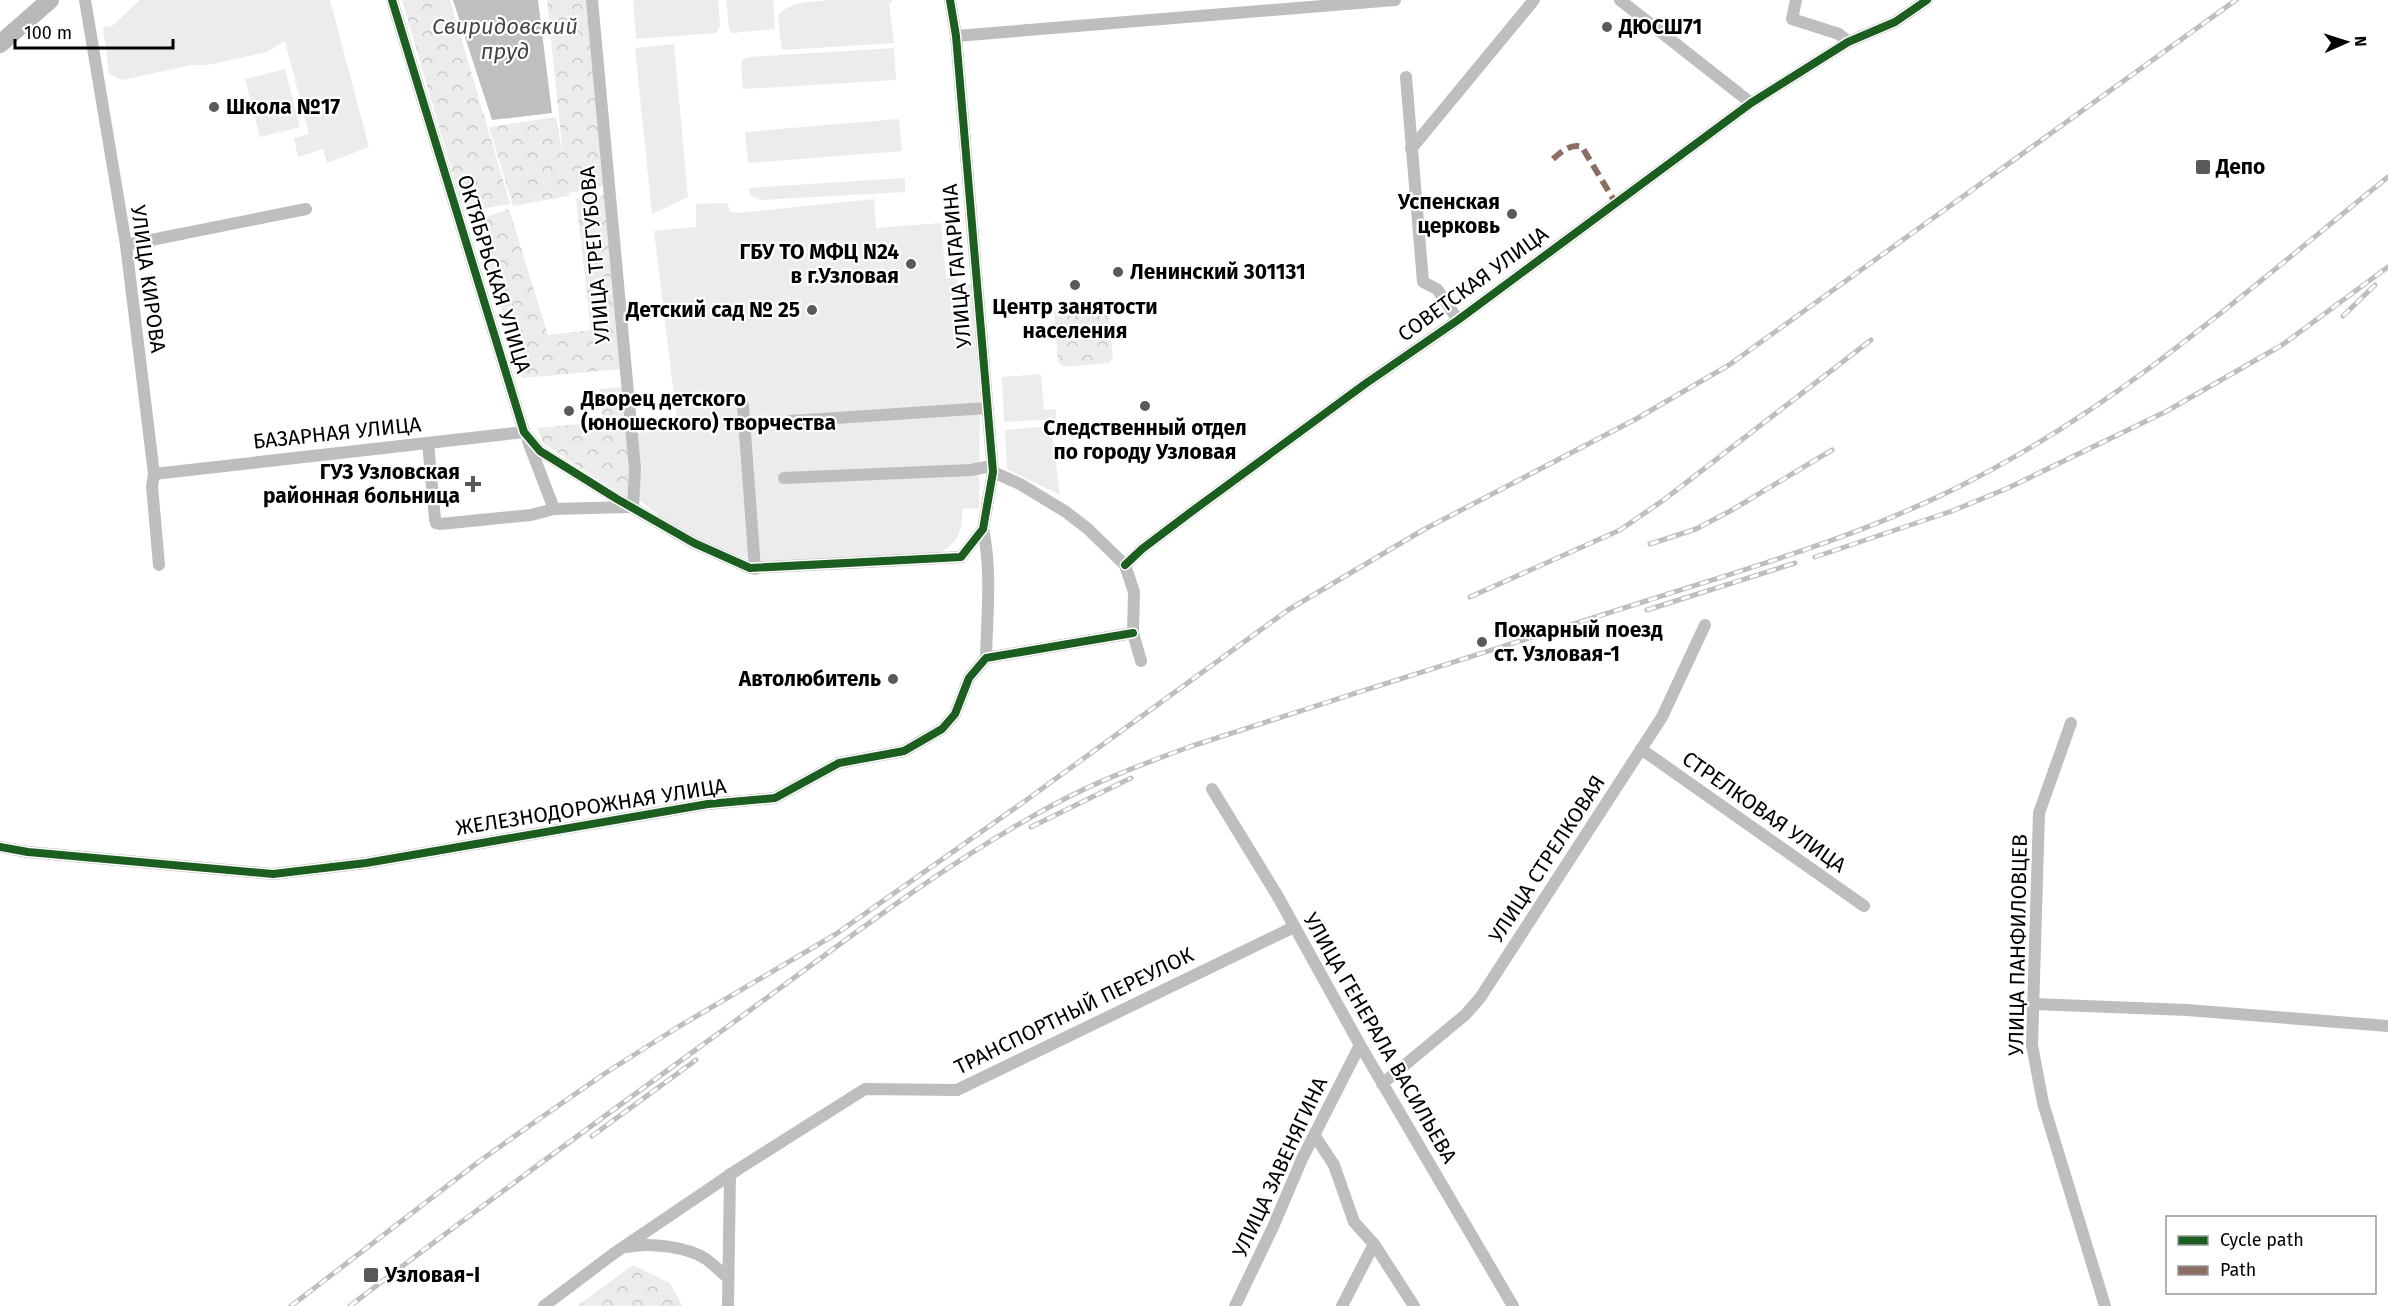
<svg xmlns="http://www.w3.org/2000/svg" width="2388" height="1306" viewBox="0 0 2388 1306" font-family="'Fira Sans',sans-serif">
  <defs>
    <pattern id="park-crowns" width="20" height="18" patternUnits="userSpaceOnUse" patternTransform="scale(1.5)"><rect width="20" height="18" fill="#ececec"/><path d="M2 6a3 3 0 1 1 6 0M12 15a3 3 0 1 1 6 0" fill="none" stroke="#c9c9c9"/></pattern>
  </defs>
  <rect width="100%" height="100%" fill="#fff"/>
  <g fill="#ececec">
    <path d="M 140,0 L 330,0 L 369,147 L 327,163 L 323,149 L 298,157 L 294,138 L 309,134 L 285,41 L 267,52 L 208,65 L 191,65 L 122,80 L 109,74 L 103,27 L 112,26 Z"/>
    <path d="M 633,0 L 718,0 L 720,26 L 716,33 L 636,39 Z"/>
    <path d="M 726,0 L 773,0 L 775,29 L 733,33 L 729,29 Z"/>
    <path d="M 833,0 L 893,0 L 889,4 L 894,43 L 783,50 L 781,45 L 778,15 C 792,0 813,2 833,0 Z"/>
    <path d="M 674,44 L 688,197 L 652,214 L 635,48 Z"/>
    <path d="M 894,48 L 896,80 L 743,89 L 741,63 L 743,59 L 749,57 Z"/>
    <path d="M 285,69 L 300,127 L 260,137 L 245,79 Z"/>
    <path d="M 899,119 L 902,151 L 748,163 L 745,132 Z"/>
    <path d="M 905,178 L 905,192 L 761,200 L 751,196 L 748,188 Z"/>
    <path d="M 874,199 L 876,228 L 941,223 L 946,278 L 957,279 L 959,284 L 971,284 L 980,402 L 979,509 L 966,508 L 962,510 C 963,531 957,545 937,554 L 762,563 L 724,551 L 703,541 L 665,520 L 639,500 L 636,433 L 678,429 L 654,231 L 696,227 L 696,204 L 727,203 L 730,211 L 738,213 Z"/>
    <path d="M 1041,374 L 1044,410 L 1056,409 L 1056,419 L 1004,422 L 1002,377 Z"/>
    <path d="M 1051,426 L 1060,495 L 1007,469 L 1005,430 Z"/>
  </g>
  <g fill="url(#park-crowns)">
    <path d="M 402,0 L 450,0 L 510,204 L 464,212 Z"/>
    <path d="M 547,0 L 589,0 L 605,186 L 569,193 L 569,196 L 513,206 L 489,127 L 556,117 L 563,156 Z"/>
    <path d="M 604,195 L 622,369 L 522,378 L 475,221 L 509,209 L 548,335 L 591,330 L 576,198 Z"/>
    <path d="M 1104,304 L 1109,309 L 1113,357 L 1109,363 L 1063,367 L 1058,362 L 1054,312 L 1058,306 Z"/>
    <path d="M 624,387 L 632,501 L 544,444 L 537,428 L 602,422 L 600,389 Z"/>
    <path d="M 633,1265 L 670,1283 L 682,1306 L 577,1306 Z"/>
  </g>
  <path fill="#bfbfbf" d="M 453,0 L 538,0 L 552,113 L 492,120 Z"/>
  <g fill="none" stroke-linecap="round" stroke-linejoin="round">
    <g stroke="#bebebe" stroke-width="12">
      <path d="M 85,0 L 126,245 L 154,474 L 152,486 L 159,565"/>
      <path d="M 392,0 L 524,432 L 540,451 L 617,499 L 694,543 L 750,568 L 961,557 L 983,529 L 993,472 L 956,36 L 950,0"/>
      <path d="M 592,0 L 635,469 L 633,507"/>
      <path d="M 1620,0 L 1751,103"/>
      <path d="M 1796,0 L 1792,19 L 1839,34 L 1848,42"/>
      <path d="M 956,36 L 1395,0"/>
      <path d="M 1406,77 L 1423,282 L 1437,289 L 1458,320"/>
      <path d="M 1411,149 L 1534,0"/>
      <path d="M 126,245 L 306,209"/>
      <path d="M 743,406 L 755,569"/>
      <path d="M 791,421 L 987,408"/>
      <path d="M 528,441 L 554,509"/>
      <path d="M 428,443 L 435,519 L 436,523 L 440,524 L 531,515 L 554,509 L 628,507"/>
      <path d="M 993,472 L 1020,484 L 1066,512 L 1088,529 L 1125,565 L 1134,592 L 1133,633 L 1141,661"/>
      <path d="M 154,474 L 524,432"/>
      <path d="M 784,478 L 971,470 L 991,466"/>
      <path d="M 983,529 C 992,571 987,616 986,658"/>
      <path d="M 1125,565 L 1142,549 L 1191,512 L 1365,384 L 1458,320 L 1751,103 L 1848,42 L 1895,22 L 1927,0"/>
      <path d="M 2071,723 L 2039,813 L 2032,1045 L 2043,1103 L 2105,1306"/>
      <path d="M 1641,749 L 1864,906"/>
      <path d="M 1212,789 L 1277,895 L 1360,1045 L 1513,1306"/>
      <path d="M 0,847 L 28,852 L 273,874 L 366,863 L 708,804 L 775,798 L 839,763 L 904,751 L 942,729 L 955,714 L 969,678 L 986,658 L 1133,633"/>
      <path d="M 2034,1004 L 2187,1010 L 2388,1026"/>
      <path d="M 1382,1084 L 1465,1015 L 1480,998 L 1662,717 L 1705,625"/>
      <path d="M 1315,1136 L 1334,1165 L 1354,1222 L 1374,1244 L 1414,1306"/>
      <path d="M 628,1247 C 649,1242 688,1247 706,1259 C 714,1265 721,1272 728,1278"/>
      <path d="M 544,1306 L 613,1254 L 740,1168 L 865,1089 L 957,1090 L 1294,927"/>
      <path d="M 728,1306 L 730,1174"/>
      <path d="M 1235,1306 L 1273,1227 L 1302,1159 L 1360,1045"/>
      <path d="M 1342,1306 L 1374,1244"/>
    </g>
    <path stroke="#b8b8b8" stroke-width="18" d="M 0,44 L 50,0"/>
    <g stroke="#bebebe" stroke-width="5">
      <g id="rail">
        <path d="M 2343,316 L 2375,285"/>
        <path d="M 1650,544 L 1696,529 L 1732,510 L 1832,450"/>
        <path d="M 1815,557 L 1952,511 L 2008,488 L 2167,411 L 2282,345 L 2388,267"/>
        <path d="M 1470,597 L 1620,530 L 1665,499 L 1871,340"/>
        <path d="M 1647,610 L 1795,563"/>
        <path d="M 1031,827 L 1131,778"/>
        <path d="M 592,1136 L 696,1060"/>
        <path d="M 291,1306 L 481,1160 L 539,1119 L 607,1072 L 678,1027 L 836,934 L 1025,801 L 1288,610 L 1423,530 L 1636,419 L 1729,365 L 2236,0"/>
        <path d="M 350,1306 C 476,1209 606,1115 734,1022 C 838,946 940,866 1053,805 C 1097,781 1143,764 1189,747 C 1341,697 1493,650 1646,601 C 1758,565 1869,534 1974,479 C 2127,400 2255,284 2388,177"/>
      </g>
    </g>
    <use href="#rail" stroke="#fff" stroke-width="3" stroke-dasharray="9" stroke-linecap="butt"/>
    <path stroke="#8d6e63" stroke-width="6" stroke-dasharray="12 6" stroke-linecap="butt" d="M 1553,159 C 1561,152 1571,143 1582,147 L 1615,202"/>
    <g stroke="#fff" stroke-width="11">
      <g id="cycleway">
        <path d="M 392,0 L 524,432 L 540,451 L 617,499 L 694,543 L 750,568 L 961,557 L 983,529 L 993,472 L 956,36 L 950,0"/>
        <path d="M 1125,565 L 1142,549 L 1191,512 L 1365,384 L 1458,320 L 1751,103 L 1848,42 L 1895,22 L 1927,0"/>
        <path d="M 0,847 L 28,852 L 273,874 L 366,863 L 708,804 L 775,798 L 839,763 L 904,751 L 942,729 L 955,714 L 969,678 L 986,658 L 1133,633"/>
      </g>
    </g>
    <use href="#cycleway" stroke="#1b5e20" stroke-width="8"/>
  </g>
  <g fill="#595959" stroke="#fff" stroke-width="2">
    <circle cx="1607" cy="27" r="6"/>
    <circle cx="214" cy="107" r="6"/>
    <rect x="2195" y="159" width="16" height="16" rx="3"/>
    <circle cx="1512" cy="214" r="6"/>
    <circle cx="911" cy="264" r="6"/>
    <circle cx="1118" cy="272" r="6"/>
    <circle cx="1075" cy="285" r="6"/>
    <circle cx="812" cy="310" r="6"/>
    <circle cx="1145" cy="406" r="6"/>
    <circle cx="569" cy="411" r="6"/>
    <path d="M470 475h6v6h6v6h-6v6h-6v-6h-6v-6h6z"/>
    <circle cx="1482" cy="642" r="6"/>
    <circle cx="893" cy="679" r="6"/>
    <rect x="363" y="1267" width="16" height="16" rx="3"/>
  </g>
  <g text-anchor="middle" stroke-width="4.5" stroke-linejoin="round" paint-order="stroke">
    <g font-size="21" font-weight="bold" fill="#000" stroke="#fff" text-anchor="start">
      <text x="1619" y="34">ДЮСШ71</text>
      <text x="226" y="114">Школа №17</text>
      <text x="2216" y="174">Депо</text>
      <text x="1500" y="209" text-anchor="end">Успенская<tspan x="1500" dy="24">церковь</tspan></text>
      <text x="899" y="259" text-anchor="end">ГБУ ТО МФЦ N24<tspan x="899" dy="24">в г.Узловая</tspan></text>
      <text x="1130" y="279">Ленинский 301131</text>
      <text x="1075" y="314" text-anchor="middle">Центр занятости<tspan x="1075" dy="24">населения</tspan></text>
      <text x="800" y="317" text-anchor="end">Детский сад № 25</text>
      <text x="581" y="406">Дворец детского<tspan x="581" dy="24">(юношеского) творчества</tspan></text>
      <text x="1145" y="435" text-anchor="middle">Следственный отдел<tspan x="1145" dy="24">по городу Узловая</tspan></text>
      <text x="460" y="479" text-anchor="end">ГУЗ Узловская<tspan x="460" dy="24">районная больница</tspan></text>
      <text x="1494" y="637">Пожарный поезд<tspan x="1494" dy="24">ст. Узловая-1</tspan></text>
      <text x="881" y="686" text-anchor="end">Автолюбитель</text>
      <text x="385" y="1282">Узловая-I</text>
    </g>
    <g font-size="21" fill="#000" stroke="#fff">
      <text transform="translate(595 255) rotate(-95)" y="7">УЛИЦА ТРЕГУБОВА</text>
      <text transform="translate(957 266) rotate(-95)" y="7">УЛИЦА ГАГАРИНА</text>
      <text transform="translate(494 274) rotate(73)" y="7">ОКТЯБРЬСКАЯ УЛИЦА</text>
      <text transform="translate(148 279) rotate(82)" y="7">УЛИЦА КИРОВА</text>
      <text transform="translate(1473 284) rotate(-36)" y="7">СОВЕТСКАЯ УЛИЦА</text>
      <text transform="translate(337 433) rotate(-6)" y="7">БАЗАРНАЯ УЛИЦА</text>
      <text transform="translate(591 807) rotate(-9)" y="7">ЖЕЛЕЗНОДОРОЖНАЯ УЛИЦА</text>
      <text transform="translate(1764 812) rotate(35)" y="7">СТРЕЛКОВАЯ УЛИЦА</text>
      <text transform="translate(1547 859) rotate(-57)" y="7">УЛИЦА СТРЕЛКОВАЯ</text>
      <text transform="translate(2018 945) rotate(-89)" y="7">УЛИЦА ПАНФИЛОВЦЕВ</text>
      <text transform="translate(1074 1011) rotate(-26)" y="7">ТРАНСПОРТНЫЙ ПЕРЕУЛОК</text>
      <text transform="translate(1380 1038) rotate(60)" y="7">УЛИЦА ГЕНЕРАЛА ВАСИЛЬЕВА</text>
      <text transform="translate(1280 1167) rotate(-65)" y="7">УЛИЦА ЗАВЕНЯГИНА</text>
    </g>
    <g font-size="22" font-style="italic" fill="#444" stroke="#fff">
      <text x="505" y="34">Свиридовский<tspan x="505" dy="25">пруд</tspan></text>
    </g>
  </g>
  <rect x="2166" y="1216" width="210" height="78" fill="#ffffff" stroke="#999999" stroke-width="1.5"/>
  <rect x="2178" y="1236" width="30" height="9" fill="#1b5e20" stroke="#999999" stroke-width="1.5"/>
  <text x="2220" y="1246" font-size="18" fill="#000000">Cycle path</text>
  <rect x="2178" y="1266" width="30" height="9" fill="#8d6e63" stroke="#999999" stroke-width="1.5"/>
  <text x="2220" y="1276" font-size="18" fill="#000000">Path</text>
  <g transform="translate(2346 42) rotate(87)" stroke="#ffffff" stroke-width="4.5" paint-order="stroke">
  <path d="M0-4.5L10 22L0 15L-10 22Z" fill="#000000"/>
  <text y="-9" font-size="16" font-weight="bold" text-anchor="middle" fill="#000000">N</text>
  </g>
  <path d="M15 39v9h158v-9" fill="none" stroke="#000000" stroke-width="3"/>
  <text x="24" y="39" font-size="18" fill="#000000" stroke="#ffffff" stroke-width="4.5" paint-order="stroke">100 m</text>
</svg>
